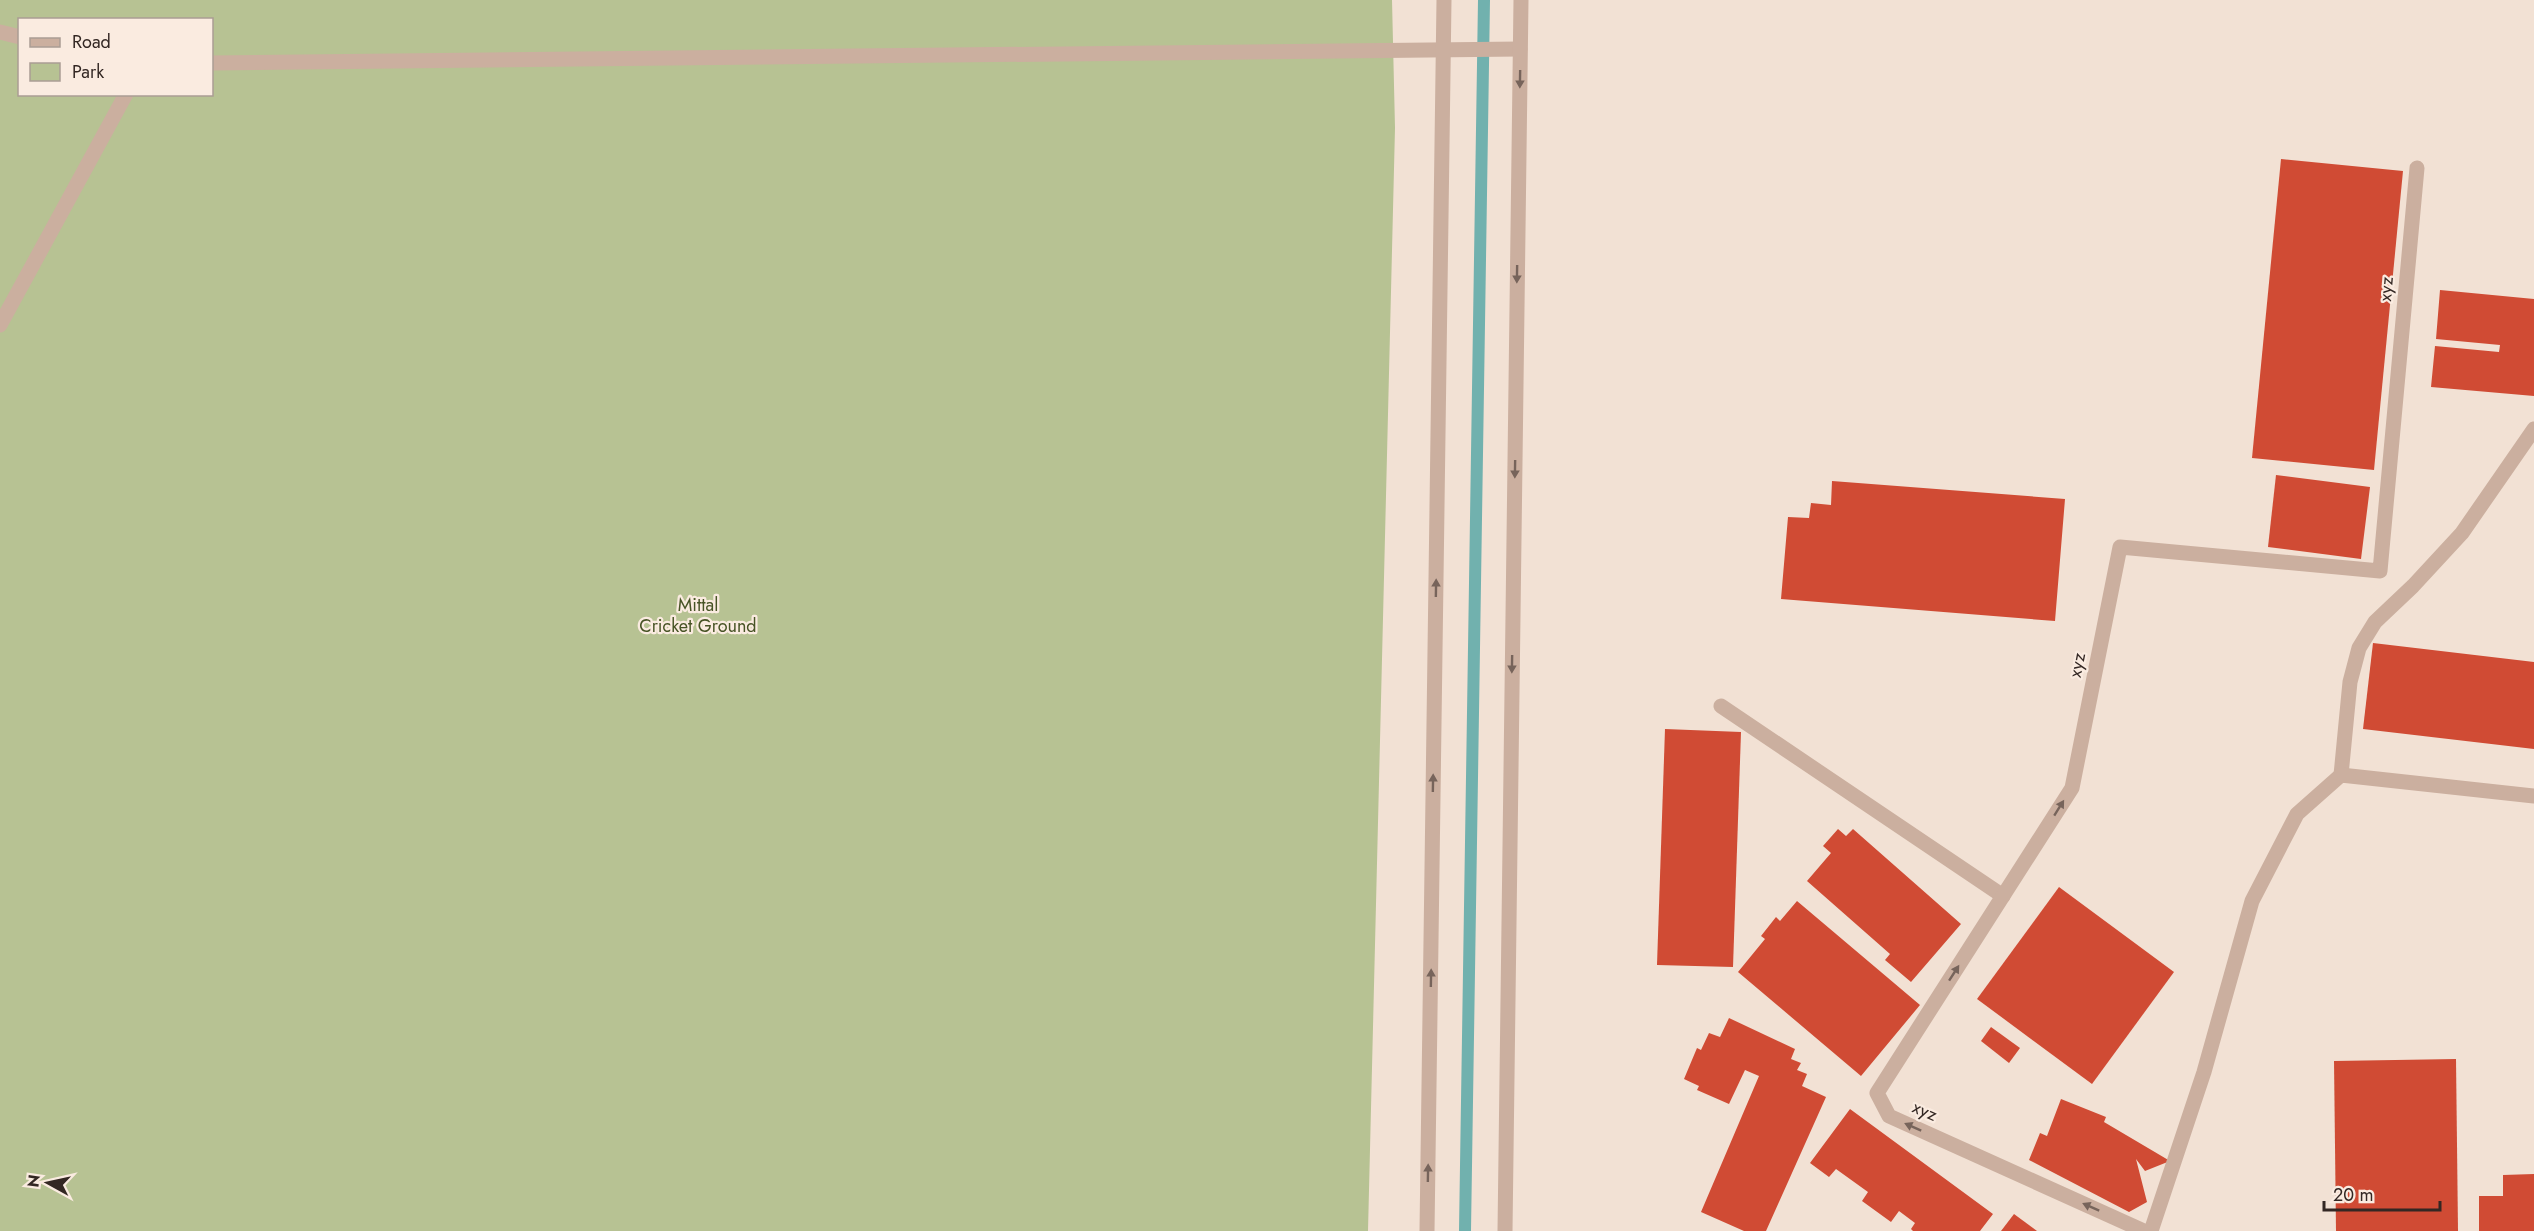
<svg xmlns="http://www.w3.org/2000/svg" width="2534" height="1231" viewBox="0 0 2534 1231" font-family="Jost,sans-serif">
  <rect width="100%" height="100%" fill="#f2e1d4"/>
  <path fill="#b7c293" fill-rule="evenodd" d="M 0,0 L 1392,0 L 1395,128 L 1368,1231 L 0,1231 ZM 20,20 L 212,20 L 212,94 L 20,94 Z"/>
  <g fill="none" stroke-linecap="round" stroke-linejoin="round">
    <path stroke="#71b1ae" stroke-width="12" d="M 1465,1231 L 1484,0"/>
  </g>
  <g fill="#d04b34">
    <path d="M 2281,159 L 2403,171 L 2374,470 L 2252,458 Z"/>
    <path d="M 2440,290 L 2534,299 L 2534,396 L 2431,387 L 2435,346 L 2499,352 L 2500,345 L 2436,339 Z"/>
    <path d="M 2276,475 L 2370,487 L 2361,559 L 2268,547 Z"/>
    <path d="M 1832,481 L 2065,499 L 2055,621 L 1781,599 L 1788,517 L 1809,518 L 1811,503 L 1831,505 Z"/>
    <path d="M 2373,643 L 2534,662 L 2534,749 L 2363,729 Z"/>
    <path d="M 1665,729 L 1741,732 L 1733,967 L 1657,965 Z"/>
    <path d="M 1838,829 L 1846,836 L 1853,829 L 1961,924 L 1911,982 L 1885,960 L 1890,954 L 1807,881 L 1831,853 L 1823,846 Z"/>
    <path d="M 2059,887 L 2174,972 L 2092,1084 L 1977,999 Z"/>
    <path d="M 1797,901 L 1920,1005 L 1861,1076 L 1738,972 L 1765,939 L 1761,936 L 1776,917 L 1780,921 Z"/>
    <path d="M 1729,1018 L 1795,1049 L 1791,1059 L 1801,1063 L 1797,1070 L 1807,1074 L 1802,1086 L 1826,1097 L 1766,1231 L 1744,1231 L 1701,1212 L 1759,1076 L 1745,1070 L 1729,1104 L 1697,1090 L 1699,1086 L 1684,1079 L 1697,1048 L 1701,1050 L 1709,1033 L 1720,1037 Z"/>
    <path d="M 1991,1027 L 2020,1048 L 2009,1063 L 1981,1041 Z"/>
    <path d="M 2456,1059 L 2458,1231 L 2336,1231 L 2334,1061 Z"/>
    <path d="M 2061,1099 L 2106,1117 L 2104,1122 L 2170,1161 L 2145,1171 L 2136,1159 L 2147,1202 L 2129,1212 L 2029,1160 L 2040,1133 L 2047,1136 Z"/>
    <path d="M 1850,1109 L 1993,1214 L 1980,1231 L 1913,1231 L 1911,1229 L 1915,1223 L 1899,1211 L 1891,1222 L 1862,1201 L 1868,1192 L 1836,1169 L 1829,1177 L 1810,1163 Z"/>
    <path d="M 2534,1174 L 2534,1231 L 2479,1231 L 2479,1196 L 2503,1196 L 2503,1175 Z"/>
    <path d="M 2014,1214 L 2037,1231 L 2001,1231 Z"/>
  </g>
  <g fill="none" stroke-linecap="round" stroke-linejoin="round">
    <g stroke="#cbaf9f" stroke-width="15">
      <path d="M 0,32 L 20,37"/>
      <path d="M 212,63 L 1520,49"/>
      <path d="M 0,325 L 126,94"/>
      <path d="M 1721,706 L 2003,896"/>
      <path d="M 2341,775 L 2350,682 L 2359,648 L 2375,622 L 2413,586 L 2462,533 L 2534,429"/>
      <path d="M 1427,1231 L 1444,0"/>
      <path d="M 1505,1231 L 1521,0"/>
      <path d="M 2144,1231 L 1889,1116 L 1877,1093 L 2072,788 L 2120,547 L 2380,571 L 2417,168"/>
      <path d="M 2151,1231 L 2204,1072 L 2252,901 L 2297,814 L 2341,775 L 2534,796"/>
    </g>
  </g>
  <defs><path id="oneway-solid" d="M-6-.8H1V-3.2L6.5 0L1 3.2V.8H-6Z" transform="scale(1.5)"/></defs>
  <g fill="#77645b">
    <use href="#oneway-solid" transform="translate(1520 79) rotate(91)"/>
    <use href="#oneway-solid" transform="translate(1517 274) rotate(91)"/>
    <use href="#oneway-solid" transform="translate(1515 469) rotate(91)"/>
    <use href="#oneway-solid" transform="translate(1436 588) rotate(-89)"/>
    <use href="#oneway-solid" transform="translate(1512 664) rotate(91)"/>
    <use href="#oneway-solid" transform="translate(1433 783) rotate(-89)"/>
    <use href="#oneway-solid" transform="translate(2059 808) rotate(-58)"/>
    <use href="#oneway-solid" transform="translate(1954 973) rotate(-57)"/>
    <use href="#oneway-solid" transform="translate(1431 978) rotate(-89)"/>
    <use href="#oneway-solid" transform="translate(1913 1127) rotate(-156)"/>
    <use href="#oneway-solid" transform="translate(1428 1173) rotate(-89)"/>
    <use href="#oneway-solid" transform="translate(2091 1207) rotate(-156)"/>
  </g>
  <g text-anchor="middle" stroke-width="4.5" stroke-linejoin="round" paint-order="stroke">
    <g font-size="18" fill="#332723" stroke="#faebe0">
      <text transform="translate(2386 289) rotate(-85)" y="6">xyz</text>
      <text transform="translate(2077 665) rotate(-79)" y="6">xyz</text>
      <text transform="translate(1925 1111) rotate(24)" y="6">xyz</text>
    </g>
    <g font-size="18" fill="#475325" stroke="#faebe0">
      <text x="698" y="611">Mittal<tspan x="698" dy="21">Cricket Ground</tspan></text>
    </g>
  </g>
  <rect x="18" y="18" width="195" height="78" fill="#faebe0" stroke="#aa9d94" stroke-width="1.5"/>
  <rect x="30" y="38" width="30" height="9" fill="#cbaf9f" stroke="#aa9d94" stroke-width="1.5"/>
  <text x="72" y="48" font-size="18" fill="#332723">Road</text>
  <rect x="30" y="63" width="30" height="18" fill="#b7c293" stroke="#aa9d94" stroke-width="1.5"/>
  <text x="72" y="78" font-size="18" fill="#332723">Park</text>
  <g transform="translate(48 1183) rotate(278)" stroke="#faebe0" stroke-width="4.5" paint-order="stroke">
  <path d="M0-4.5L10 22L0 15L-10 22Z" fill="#332723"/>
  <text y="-9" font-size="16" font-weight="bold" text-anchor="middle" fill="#332723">N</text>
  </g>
  <path d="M2324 1201v9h116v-9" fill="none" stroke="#332723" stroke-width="3"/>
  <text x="2333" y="1201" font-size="18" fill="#332723" stroke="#faebe0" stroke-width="4.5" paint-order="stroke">20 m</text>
</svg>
